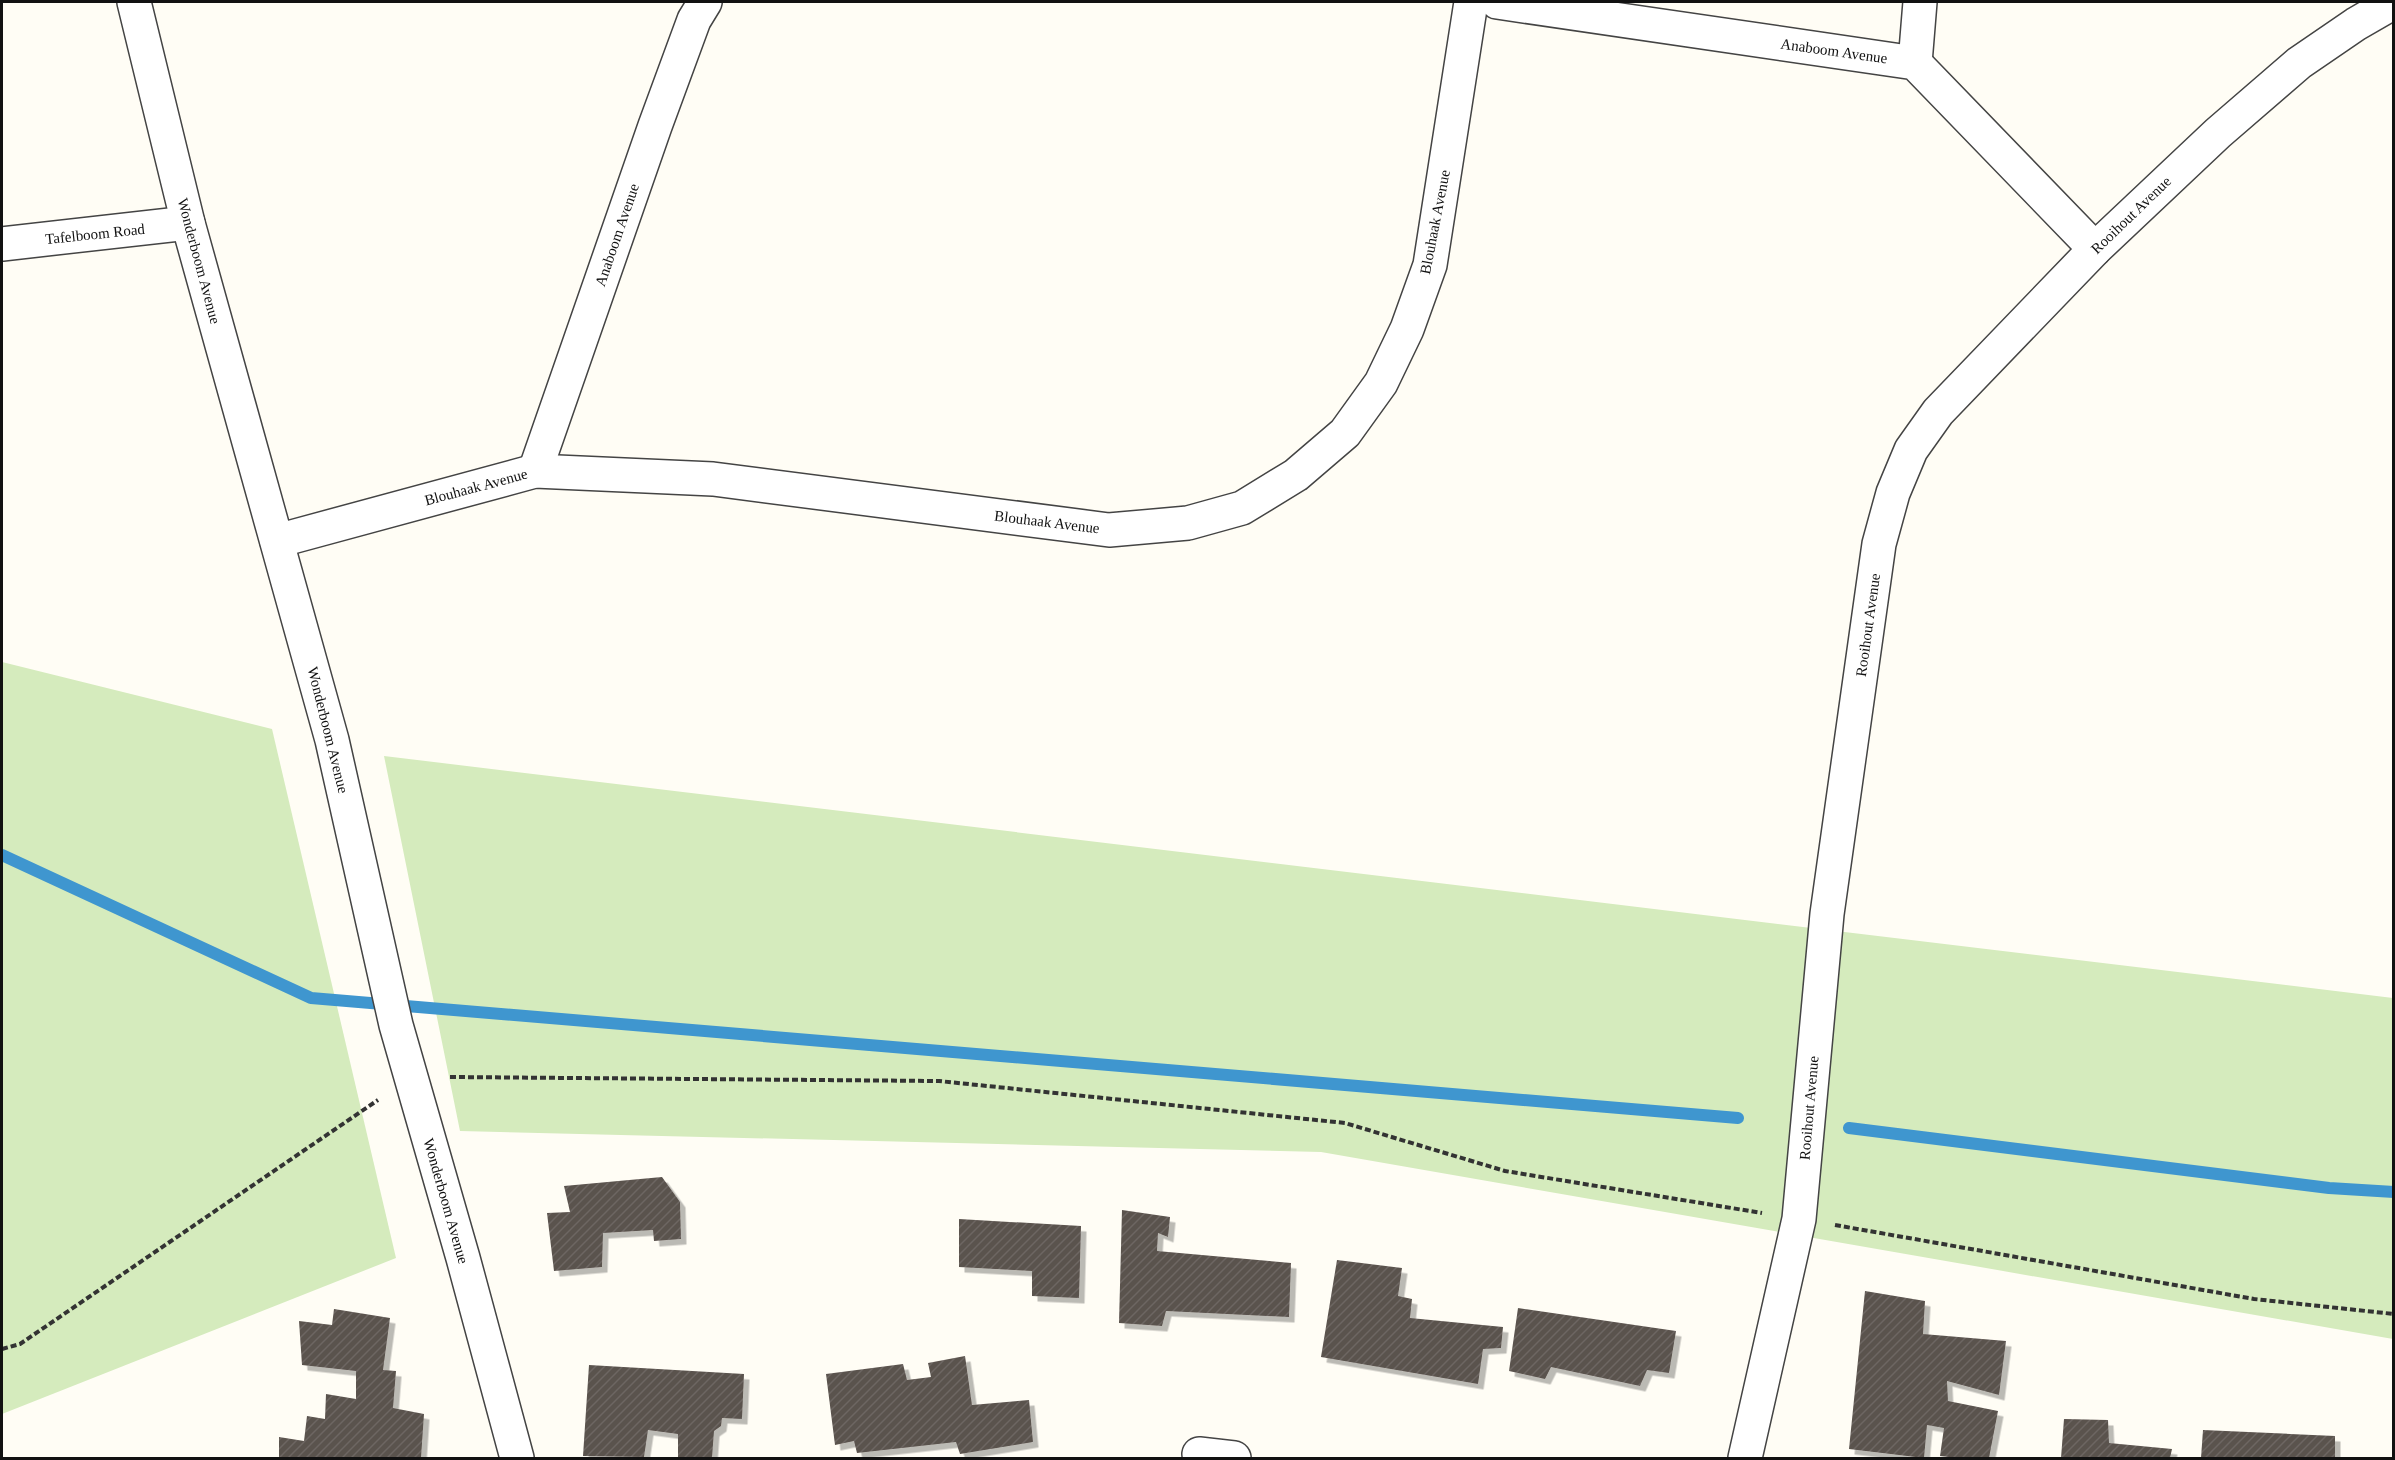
<svg xmlns="http://www.w3.org/2000/svg" width="2395" height="1460" viewBox="0 0 2395 1460" font-family="'Times New Roman',serif">
  <defs>
    <pattern id="building-hatch" width="6" height="6" patternUnits="userSpaceOnUse" patternTransform="scale(1.5)"><rect width="6" height="6" fill="#5a524d"/><path d="M-1 1l2-2M0 6l6-6M5 7l2-2" fill="none" stroke="#6d6662"/></pattern>
    <filter id="shadow"><feDropShadow dx="5.5" dy="5.5" stdDeviation="0" flood-color="#0004"/></filter>
  </defs>
  <rect width="100%" height="100%" fill="#fffdf5"/>
  <g fill="#d5ebbd">
    <path d="M 2,662 L 272,729 L 396,1258 L 2,1414 Z"/>
    <path d="M 384,756 L 2393,998 L 2393,1339 L 1321,1152 L 460,1131 Z"/>
  </g>
  <g fill="none" stroke-linecap="round" stroke-linejoin="round">
    <g stroke="#3f96cf" stroke-width="12">
      <path d="M 2,855 L 311,998 L 1738,1118"/>
      <path d="M 1849,1128 L 2329,1188 L 2394,1192"/>
    </g>
  </g>
  <g fill="url(#building-hatch)" filter="url(#shadow)">
    <path d="M 662,1177 L 680,1202 L 681,1239 L 654,1241 L 653,1230 L 603,1233 L 602,1267 L 554,1271 L 547,1213 L 570,1212 L 564,1186 Z"/>
    <path d="M 1122,1210 L 1170,1217 L 1168,1237 L 1158,1233 L 1157,1251 L 1291,1263 L 1289,1317 L 1166,1311 L 1162,1326 L 1119,1323 Z"/>
    <path d="M 959,1219 L 1081,1226 L 1079,1298 L 1032,1296 L 1032,1271 L 959,1267 Z"/>
    <path d="M 1337,1260 L 1402,1268 L 1398,1296 L 1412,1299 L 1410,1318 L 1503,1327 L 1501,1348 L 1483,1349 L 1478,1384 L 1321,1357 Z"/>
    <path d="M 1865,1291 L 1925,1301 L 1923,1334 L 2006,1341 L 1999,1395 L 1947,1381 L 1948,1401 L 1998,1411 L 1989,1458 L 1958,1458 L 1940,1456 L 1944,1428 L 1927,1425 L 1924,1458 L 1849,1449 Z"/>
    <path d="M 1518,1308 L 1676,1331 L 1669,1373 L 1647,1370 L 1640,1386 L 1551,1367 L 1545,1379 L 1509,1371 Z"/>
    <path d="M 334,1309 L 390,1318 L 383,1370 L 396,1371 L 393,1408 L 424,1414 L 421,1458 L 279,1458 L 279,1437 L 304,1441 L 307,1416 L 325,1419 L 326,1394 L 356,1399 L 356,1371 L 302,1365 L 299,1321 L 332,1325 Z"/>
    <path d="M 965,1356 L 972,1405 L 1029,1400 L 1033,1442 L 960,1454 L 956,1442 L 857,1453 L 854,1441 L 835,1445 L 826,1374 L 903,1364 L 907,1380 L 931,1377 L 928,1363 Z"/>
    <path d="M 589,1365 L 744,1374 L 742,1419 L 722,1418 L 721,1426 L 714,1431 L 712,1458 L 678,1458 L 678,1434 L 648,1430 L 644,1457 L 583,1456 Z"/>
    <path d="M 2064,1419 L 2108,1420 L 2109,1443 L 2172,1449 L 2170,1458 L 2061,1458 Z"/>
    <path d="M 2203,1430 L 2335,1436 L 2335,1458 L 2201,1458 Z"/>
  </g>
  <g fill="none" stroke-linecap="round" stroke-linejoin="round">
    <g stroke="#444" stroke-width="36">
      <g id="minor">
        <path d="M 134,2 L 188,223 L 332,740 L 396,1025 L 463,1258 L 517,1458"/>
        <path d="M 1497,2 L 1915,63 L 2095,249"/>
        <path d="M 1915,63 L 1920,2"/>
        <path d="M 2,244 L 188,223"/>
        <path d="M 535,471 L 655,126 L 694,20 L 705,2"/>
        <path d="M 277,541 L 535,471 L 713,479 L 1109,530 L 1188,523 L 1242,508 L 1296,475 L 1345,433 L 1381,383 L 1407,329 L 1430,265 L 1471,2"/>
        <path d="M 1199,1454 L 1234,1458"/>
        <path d="M 1745,1458 L 1799,1219 L 1827,914 L 1879,544 L 1893,493 L 1911,450 L 1938,412 L 2095,249 L 2218,133 L 2299,63 L 2356,24 L 2394,2"/>
      </g>
    </g>
    <g stroke="#333" stroke-width="4" stroke-dasharray="6 3" stroke-linecap="butt">
      <path d="M 450,1077 L 939,1081 L 1345,1123 L 1505,1171 L 1762,1213"/>
      <path d="M 1835,1225 L 2254,1299 L 2394,1314"/>
      <path d="M 2,1349 L 20,1344 L 378,1100"/>
    </g>
    <use href="#minor" stroke="#fff" stroke-width="33"/>
  </g>
  <g text-anchor="middle" stroke-width="6" stroke-linejoin="round" paint-order="stroke">
    <g font-size="15" fill="#111" stroke="#fff">
      <text transform="translate(1834 51) rotate(8)" y="5">Anaboom Avenue</text>
      <text transform="translate(2131 215) rotate(-44)" y="5">Rooihout Avenue</text>
      <text transform="translate(1435 222) rotate(-79)" y="5">Blouhaak Avenue</text>
      <text transform="translate(95 234) rotate(-6)" y="5">Tafelboom Road</text>
      <text transform="translate(617 235) rotate(-71)" y="5">Anaboom Avenue</text>
      <text transform="translate(199 261) rotate(75)" y="5">Wonderboom Avenue</text>
      <text transform="translate(476 487) rotate(-15)" y="5">Blouhaak Avenue</text>
      <text transform="translate(1047 522) rotate(7)" y="5">Blouhaak Avenue</text>
      <text transform="translate(1868 625) rotate(-82)" y="5">Rooihout Avenue</text>
      <text transform="translate(328 730) rotate(76)" y="5">Wonderboom Avenue</text>
      <text transform="translate(1809 1108) rotate(-85)" y="5">Rooihout Avenue</text>
      <text transform="translate(446 1201) rotate(74)" y="5">Wonderboom Avenue</text>
    </g>
  </g>
  <rect width="2395" height="1460" fill="none" stroke="#111111" stroke-width="6"/>
</svg>
